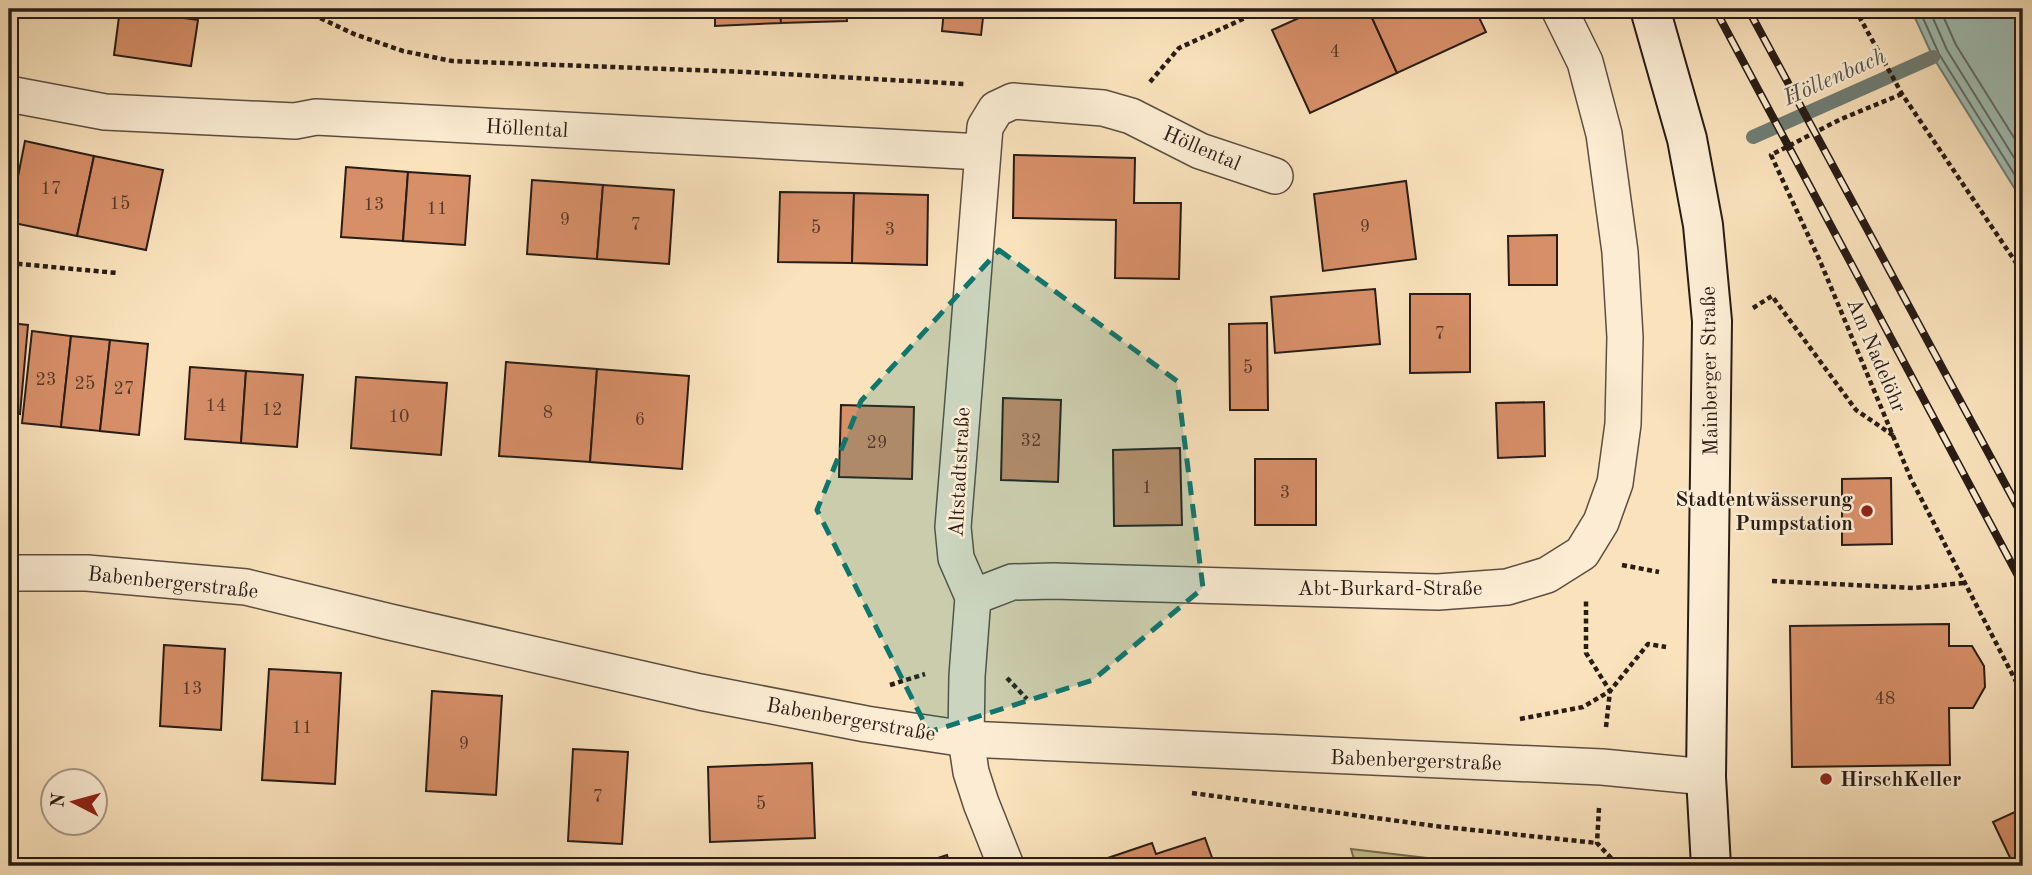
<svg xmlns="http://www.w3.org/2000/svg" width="2032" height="875" viewBox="0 0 2032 875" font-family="'Old Standard TT',serif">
  <rect width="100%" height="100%" fill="#f9e2bc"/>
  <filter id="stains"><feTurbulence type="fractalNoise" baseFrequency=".00286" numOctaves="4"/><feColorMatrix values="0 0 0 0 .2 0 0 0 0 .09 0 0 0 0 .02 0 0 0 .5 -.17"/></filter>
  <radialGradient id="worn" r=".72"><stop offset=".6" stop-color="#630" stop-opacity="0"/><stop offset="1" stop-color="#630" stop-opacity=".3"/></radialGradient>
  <path fill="#c5c18b" stroke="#766e50" stroke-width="2" d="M 1351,849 L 1495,866 L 1356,866 Z"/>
  <path fill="#9ebdb4" stroke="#6f7d75" stroke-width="2" d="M 1911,9 L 2023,9 L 2023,202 L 1933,57 Z"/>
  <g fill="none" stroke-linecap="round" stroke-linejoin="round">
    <g stroke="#636c65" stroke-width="2">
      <path d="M 1919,9 L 1939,54 L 2023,188"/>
      <path d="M 1929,9 L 1947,50 L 2023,172"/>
      <path d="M 1940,9 L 1956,45 L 2023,152"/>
    </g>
    <path stroke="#6f7d75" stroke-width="14" d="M 1753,137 L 1933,57"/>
  </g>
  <g fill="#d78f68" stroke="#281c16" stroke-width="2">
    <path d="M 120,9 L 198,20 L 191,66 L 114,55 Z"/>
    <path d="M 715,9 L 780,9 L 781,23 L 715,26 Z"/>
    <path d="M 780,9 L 846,9 L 847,21 L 781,23 Z"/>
    <path d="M 944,9 L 984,9 L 981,35 L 942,31 Z"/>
    <path d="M 1319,9 L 1368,9 L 1397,73 L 1310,113 L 1272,30 Z"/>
    <path d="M 1368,9 L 1475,9 L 1486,32 L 1397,73 Z"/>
    <path d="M 25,141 L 94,156 L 77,236 L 9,222 Z"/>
    <path d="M 1014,155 L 1135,158 L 1134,203 L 1181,203 L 1179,279 L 1115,278 L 1116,220 L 1013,218 Z"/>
    <path d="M 94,156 L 163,170 L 146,250 L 77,236 Z"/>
    <path d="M 346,167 L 408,172 L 403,241 L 341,237 Z"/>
    <path d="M 408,172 L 470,176 L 465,245 L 403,241 Z"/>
    <path d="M 532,180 L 603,185 L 597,259 L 527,254 Z"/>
    <path d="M 1406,181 L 1416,259 L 1323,271 L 1314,194 Z"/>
    <path d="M 603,185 L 674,190 L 669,264 L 597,259 Z"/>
    <path d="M 780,192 L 854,193 L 852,263 L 778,262 Z"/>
    <path d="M 854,193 L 928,195 L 927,265 L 852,263 Z"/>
    <path d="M 1557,235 L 1557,285 L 1509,285 L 1508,236 Z"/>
    <path d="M 1375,289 L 1380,344 L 1275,353 L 1271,297 Z"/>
    <path d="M 1410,294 L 1470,294 L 1470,372 L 1410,373 Z"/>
    <path d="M 9,323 L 28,325 L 20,414 L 9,412 Z"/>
    <path d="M 1267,323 L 1268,410 L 1230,410 L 1229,324 Z"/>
    <path d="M 32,331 L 71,336 L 61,427 L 22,423 Z"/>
    <path d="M 71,336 L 110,340 L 100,431 L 61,427 Z"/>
    <path d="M 110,340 L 148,344 L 139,435 L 100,431 Z"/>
    <path d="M 506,362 L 597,369 L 590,462 L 499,456 Z"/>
    <path d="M 190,367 L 246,371 L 241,443 L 185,439 Z"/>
    <path d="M 597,369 L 689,376 L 682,469 L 590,462 Z"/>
    <path d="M 246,371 L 303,375 L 297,447 L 241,443 Z"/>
    <path d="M 356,377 L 447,383 L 441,455 L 351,448 Z"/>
    <path d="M 1003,398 L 1061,400 L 1058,482 L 1001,480 Z"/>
    <path d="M 1544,402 L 1545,456 L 1498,458 L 1496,403 Z"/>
    <path d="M 841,405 L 914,407 L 912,479 L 839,477 Z"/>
    <path d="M 1180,448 L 1182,525 L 1114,526 L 1113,450 Z"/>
    <rect x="1255" y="459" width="61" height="66"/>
    <path d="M 1891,478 L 1892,544 L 1842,545 L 1842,479 Z"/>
    <path d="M 1949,624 L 1949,646 L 1972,646 L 1984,666 L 1985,687 L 1973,708 L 1949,708 L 1950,765 L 1792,767 L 1790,626 Z"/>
    <path d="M 164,645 L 225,649 L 221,730 L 160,726 Z"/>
    <path d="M 269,669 L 341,673 L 335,784 L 262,780 Z"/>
    <path d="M 432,691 L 502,696 L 496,795 L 426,791 Z"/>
    <path d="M 573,749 L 628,752 L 622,844 L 568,841 Z"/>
    <path d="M 812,763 L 815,838 L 710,842 L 708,767 Z"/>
    <path d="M 2017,811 L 2023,824 L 2023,866 L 2014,866 L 1993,822 Z"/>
    <path d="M 1205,838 L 1215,866 L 1104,866 L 1102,860 L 1152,843 L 1156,854 Z"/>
    <path d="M 947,855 L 950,866 L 913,866 Z"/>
  </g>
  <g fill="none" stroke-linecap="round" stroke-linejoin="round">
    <g stroke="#5c4e40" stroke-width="38">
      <g id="street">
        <path d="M 9,94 L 105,112 L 295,121 L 316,117 L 982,152"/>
        <path d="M 9,573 L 87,573 L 246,587 L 390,622 L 700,692 L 866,724 L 966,739 L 1602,767 L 1706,777"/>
        <path d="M 973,597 L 1012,582 L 1053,581 L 1438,592 L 1507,587 L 1547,575 L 1582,553 L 1601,522 L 1615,483 L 1623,424 L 1625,337 L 1620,252 L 1604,134 L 1585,62 L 1559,9"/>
        <path d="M 1006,866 L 981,803 L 971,772 L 966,739 L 967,676 L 973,597 L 956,558 L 953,527 L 985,127 L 996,109 L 1013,101 L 1103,108 L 1131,116 L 1200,151 L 1275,176"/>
      </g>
    </g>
    <g stroke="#281c16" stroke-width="42">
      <path id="secondary" d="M 1650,9 L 1687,139 L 1703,225 L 1712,321 L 1706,777 L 1711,866"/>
    </g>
    <g stroke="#281c16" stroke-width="4.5" stroke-dasharray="5 3.5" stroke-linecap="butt">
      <path d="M 306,9 L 318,17 L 354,34 L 403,51 L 452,61 L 746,72 L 965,84"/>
      <path d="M 1855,9 L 1902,94 L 2023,273"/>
      <path d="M 1150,82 L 1179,48 L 1265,9"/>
      <path d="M 1902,94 L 1841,119 L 1771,155 L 1820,261 L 1911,479 L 2023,695"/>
      <path d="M 9,263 L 117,273"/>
      <path d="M 1753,308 L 1772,296 L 1856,410 L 1894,436"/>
      <path d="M 1622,565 L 1659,572"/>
      <path d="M 1772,581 L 1915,588 L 1963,583"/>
      <path d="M 1007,678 L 1027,699"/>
      <path d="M 890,685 L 925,674"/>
      <path d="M 1520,719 L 1583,707 L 1610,691 L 1586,653 L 1586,600"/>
      <path d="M 1606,727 L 1610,691 L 1648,644 L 1666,647"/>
      <path d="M 1192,793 L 1435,826 L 1597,843"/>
      <path d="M 1599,808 L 1597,843 L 1611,858 L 1613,866"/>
    </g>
    <use href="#street" stroke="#fbecd3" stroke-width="35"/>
    <use href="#secondary" stroke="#fbecd3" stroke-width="38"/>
    <g stroke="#281c16" stroke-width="8">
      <g id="rail">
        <path d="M 1715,9 L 2023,585"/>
        <path d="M 1748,9 L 2023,517"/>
      </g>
    </g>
    <use href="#rail" stroke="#fbecd3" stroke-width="5" stroke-dasharray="16" stroke-linecap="butt"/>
  </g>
  <path fill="#0f766e" fill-opacity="0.2" stroke="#0f766e" stroke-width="5" stroke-dasharray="14 9" stroke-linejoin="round" d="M 999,250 L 1177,381 L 1203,588 L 1093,680 L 929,732 L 817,510 L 861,401 Z"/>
  <g fill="#8f2418" stroke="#fbecd3" stroke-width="2.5">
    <circle cx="1867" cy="511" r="7"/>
    <circle cx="1826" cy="779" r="7"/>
  </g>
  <g text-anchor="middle" stroke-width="5" stroke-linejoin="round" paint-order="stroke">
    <g font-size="18" fill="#54392a">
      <text x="1335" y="57">4</text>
      <text x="51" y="194">17</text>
      <text x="120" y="209">15</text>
      <text x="374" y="210">13</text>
      <text x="437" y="214">11</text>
      <text x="565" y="225">9</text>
      <text x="636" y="230">7</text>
      <text x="1365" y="232">9</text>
      <text x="816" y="233">5</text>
      <text x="890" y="235">3</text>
      <text x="1440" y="339">7</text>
      <text x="1248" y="373">5</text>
      <text x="46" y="385">23</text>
      <text x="85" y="389">25</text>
      <text x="124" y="394">27</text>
      <text x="216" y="411">14</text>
      <text x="272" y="415">12</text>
      <text x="548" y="418">8</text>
      <text x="399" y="422">10</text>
      <text x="640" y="425">6</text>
      <text x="1031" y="446">32</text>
      <text x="877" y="448">29</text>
      <text x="1147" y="493">1</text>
      <text x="1285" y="498">3</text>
      <text x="192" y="694">13</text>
      <text x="1885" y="704">48</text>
      <text x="302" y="733">11</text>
      <text x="464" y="749">9</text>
      <text x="598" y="802">7</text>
      <text x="761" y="809">5</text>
    </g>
    <g font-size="21" fill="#281c16" stroke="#fbecd3">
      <text transform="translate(527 128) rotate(3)" y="7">Höllental</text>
      <text transform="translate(1202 148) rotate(23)" y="7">Höllental</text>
      <text transform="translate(1877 355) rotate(67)" y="7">Am Nadelöhr</text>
      <text transform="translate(1709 371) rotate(-91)" y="7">Mainberger Straße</text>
      <text transform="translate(959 472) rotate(-87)" y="7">Altstadtstraße</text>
      <text transform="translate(173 582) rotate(6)" y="7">Babenbergerstraße</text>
      <text x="1390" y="595">Abt-Burkard-Straße</text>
      <text transform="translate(851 719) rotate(10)" y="7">Babenbergerstraße</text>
      <text transform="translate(1416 760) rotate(2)" y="7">Babenbergerstraße</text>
    </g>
    <g font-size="21" font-weight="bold" fill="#281c16" stroke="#fbecd3" text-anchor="end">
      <text x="1853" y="506">Stadtentwässerung<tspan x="1853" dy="24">Pumpstation</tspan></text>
      <text x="1840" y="786" text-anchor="start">HirschKeller</text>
    </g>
    <g font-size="23" font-style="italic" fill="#51544d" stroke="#fbecd3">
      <text transform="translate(1834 76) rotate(-24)" y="8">Höllenbach</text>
    </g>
  </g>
  <rect width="2032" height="875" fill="none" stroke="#f9e2bc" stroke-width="35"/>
  <rect x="10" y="10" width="2011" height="854" fill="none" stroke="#281c16" stroke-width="3.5"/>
  <rect x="18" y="18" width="1997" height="840" fill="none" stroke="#281c16" stroke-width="2"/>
  <g transform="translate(74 802) rotate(276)"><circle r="33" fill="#fbecd3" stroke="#a79987" stroke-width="2"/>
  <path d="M0-5L12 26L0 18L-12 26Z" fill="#8f2418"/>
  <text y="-10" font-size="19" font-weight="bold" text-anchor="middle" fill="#281c16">N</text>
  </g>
  <rect width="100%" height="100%" filter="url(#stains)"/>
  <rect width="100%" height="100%" fill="url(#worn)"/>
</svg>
